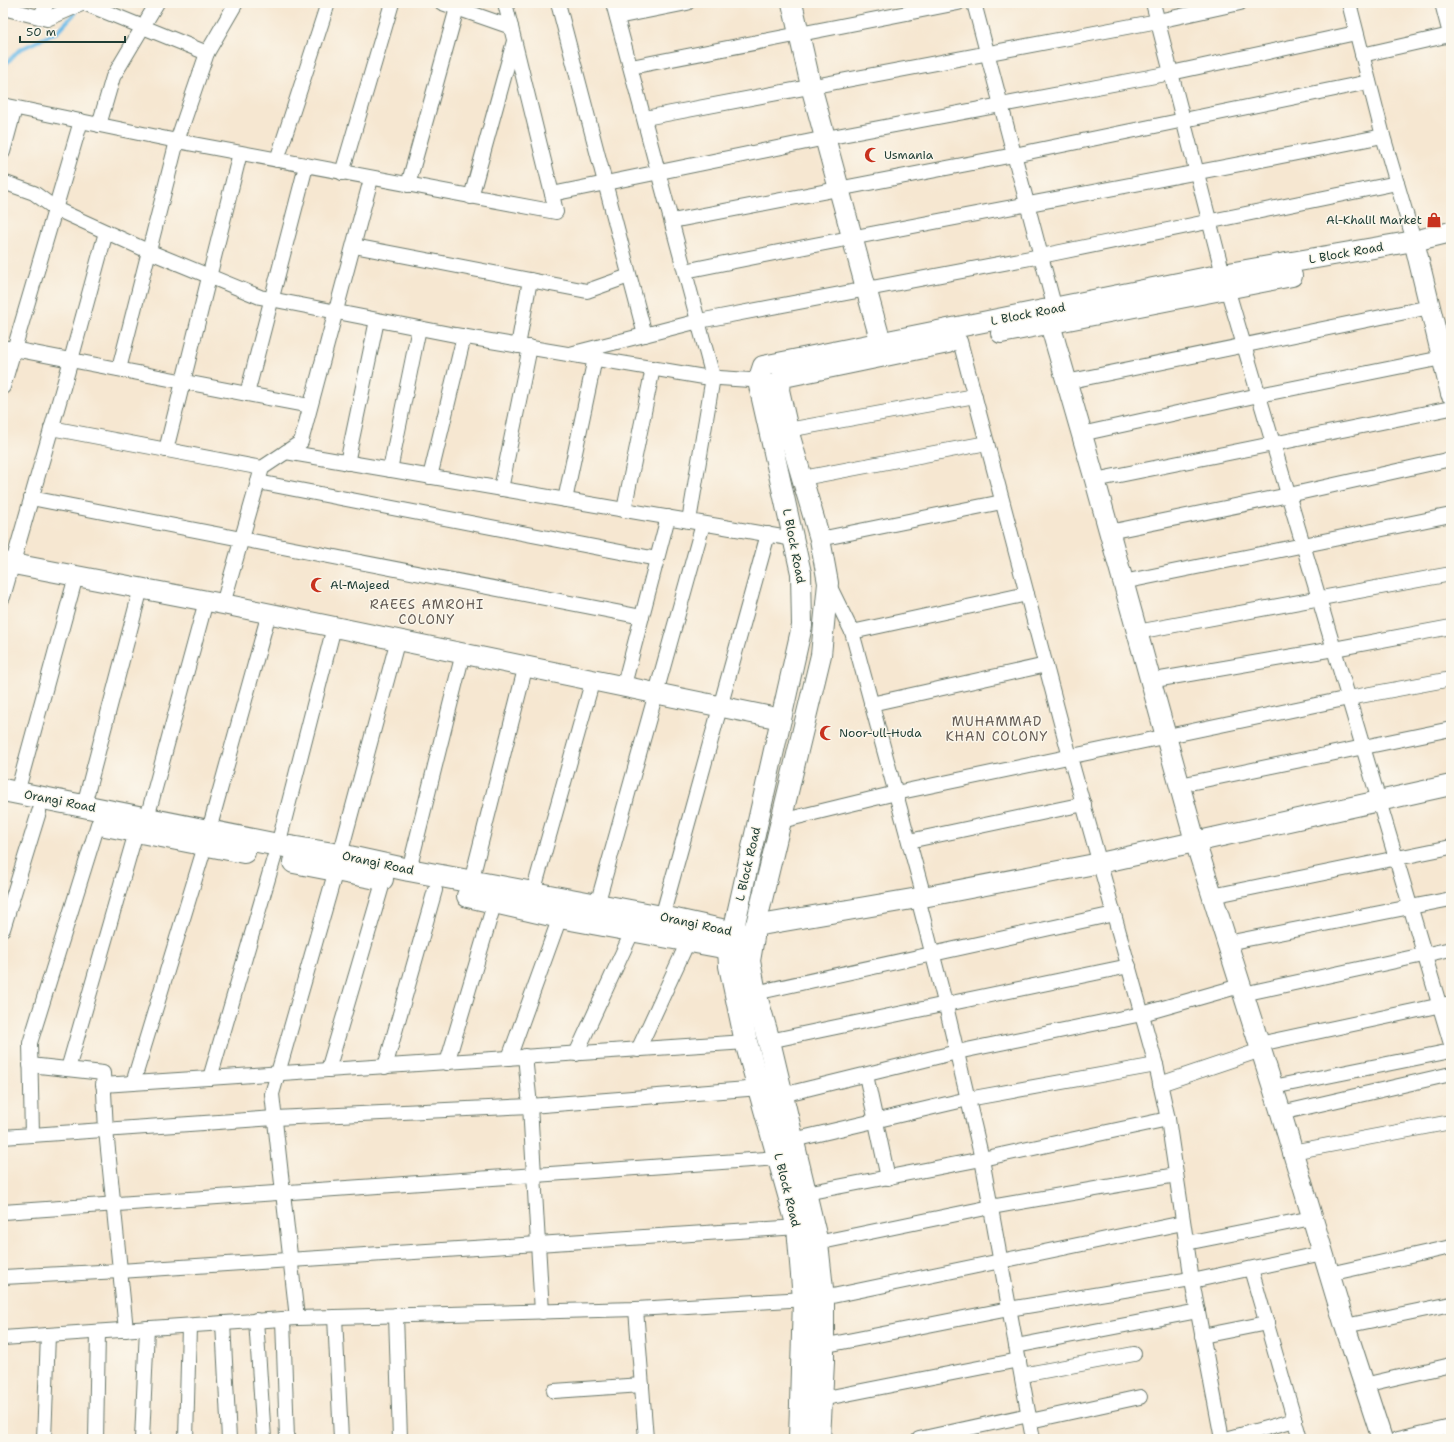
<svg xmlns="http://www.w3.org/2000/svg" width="1454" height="1442" viewBox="0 0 1454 1442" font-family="'Shantell Sans',sans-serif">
  <rect width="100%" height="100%" fill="#fbf7ec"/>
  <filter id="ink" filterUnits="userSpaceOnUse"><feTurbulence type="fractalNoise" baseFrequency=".025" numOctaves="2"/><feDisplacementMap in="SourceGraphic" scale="8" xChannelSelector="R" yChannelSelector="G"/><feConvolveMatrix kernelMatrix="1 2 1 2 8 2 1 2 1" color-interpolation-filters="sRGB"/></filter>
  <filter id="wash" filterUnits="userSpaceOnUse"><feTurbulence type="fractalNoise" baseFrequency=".012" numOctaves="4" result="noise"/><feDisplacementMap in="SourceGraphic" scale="16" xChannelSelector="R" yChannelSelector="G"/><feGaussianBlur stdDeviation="0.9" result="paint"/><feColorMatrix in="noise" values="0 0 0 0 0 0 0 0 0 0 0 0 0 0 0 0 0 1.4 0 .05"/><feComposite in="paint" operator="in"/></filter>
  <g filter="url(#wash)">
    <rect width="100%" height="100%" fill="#f6e7d1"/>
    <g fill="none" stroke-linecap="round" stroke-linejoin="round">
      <path stroke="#6fbde9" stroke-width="4" d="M 3,67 L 19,50 L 57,32 L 75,13"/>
    </g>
  </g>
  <g filter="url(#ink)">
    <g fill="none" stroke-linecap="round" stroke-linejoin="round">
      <g stroke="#6a786b" stroke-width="16">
        <g id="street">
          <path d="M 84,3 L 207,53"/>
          <path d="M 442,3 L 511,27"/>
          <path d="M 505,3 L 552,194 L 826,138 L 1171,73 L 1356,33"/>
          <path d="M 558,3 L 645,335"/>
          <path d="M 613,3 L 713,377 L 689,521"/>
          <path d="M 974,3 L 1055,309"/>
          <path d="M 1153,3 L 1223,274"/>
          <path d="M 1349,3 L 1383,136 L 1414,241"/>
          <path d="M 1442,3 L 1451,38"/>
          <path d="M 3,8 L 47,19 L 84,3"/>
          <path d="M 40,17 L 47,3"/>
          <path d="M 617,17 L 687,3"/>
          <path d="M 1362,55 L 1450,35"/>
          <path d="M 631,67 L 958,3"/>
          <path d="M 3,105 L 177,141 L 556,212 L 552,194"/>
          <path d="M 645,118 L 1158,21 L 1240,3"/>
          <path d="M 99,125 L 113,77 L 157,3"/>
          <path d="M 3,152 L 15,108"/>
          <path d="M 277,160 L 328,3"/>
          <path d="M 342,173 L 392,3"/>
          <path d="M 3,182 L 34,193 L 56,209 L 148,251 L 260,297 L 455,335 L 704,377 L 780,382"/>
          <path d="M 408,185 L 457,8"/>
          <path d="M 471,197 L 514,41"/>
          <path d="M 672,221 L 1014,155 L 1369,82"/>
          <path d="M 354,246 L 587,291 L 629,276"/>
          <path d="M 685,271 C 917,223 1151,183 1383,136"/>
          <path d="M 1227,288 L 1451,1044"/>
          <path d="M 960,341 L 1070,757 L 1156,1065 L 1168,1119 L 1192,1281 L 1222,1439"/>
          <path d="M 518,346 L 530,280"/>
          <path d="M 3,347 L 310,406"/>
          <path d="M 570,354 L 699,321 L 1041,256 L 1397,183"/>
          <path d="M 119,369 L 177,141 L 207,53 L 236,3"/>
          <path d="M 1066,382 L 1430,307"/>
          <path d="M 3,387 L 81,121"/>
          <path d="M 247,394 L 306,166"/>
          <path d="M 51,428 L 262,468"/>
          <path d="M 788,430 L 975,396"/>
          <path d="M 1081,434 L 1259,395 L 1442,358"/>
          <path d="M 166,450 L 240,153"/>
          <path d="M 286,452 L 794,539"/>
          <path d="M 347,463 L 377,320"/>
          <path d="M 390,470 L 419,328"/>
          <path d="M 430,477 L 464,336"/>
          <path d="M 803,478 L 987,443"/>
          <path d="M 1095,480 L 1451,408"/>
          <path d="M 258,482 L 657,559"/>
          <path d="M 501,489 L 530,347"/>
          <path d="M 31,498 L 642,617"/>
          <path d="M 565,500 L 595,358"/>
          <path d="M 624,510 L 653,368"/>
          <path d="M 1109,532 L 1289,495 L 1451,459"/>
          <path d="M 820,539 L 1002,502"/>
          <path d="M 1123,582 L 1451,515"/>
          <path d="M 828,583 L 852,632 L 924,897"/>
          <path d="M 3,597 L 71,360 L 106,232"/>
          <path d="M 223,604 L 262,468 L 301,442 L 371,179"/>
          <path d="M 852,632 L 1027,594"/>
          <path d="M 1137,632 L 1451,574"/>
          <path d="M 1149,681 L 1334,649 L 1451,627"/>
          <path d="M 624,685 L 668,517"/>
          <path d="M 871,704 L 1046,665"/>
          <path d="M 1180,785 L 1451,729"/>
          <path d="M 17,793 L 76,576"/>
          <path d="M 84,805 L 141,588"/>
          <path d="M 147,818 L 206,601"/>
          <path d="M 781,821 L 896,793 L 1349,698 L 1451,679"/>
          <path d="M 209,830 L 269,613"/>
          <path d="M 909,841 L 1084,804"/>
          <path d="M 278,845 L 334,627"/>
          <path d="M 340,855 L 398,639"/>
          <path d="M 409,870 L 463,653"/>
          <path d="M 471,882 L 526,665"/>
          <path d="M 1212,896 L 1451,847"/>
          <path d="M 918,898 L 946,1006 L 982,1159 L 1033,1439"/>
          <path d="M 531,900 L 593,679"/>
          <path d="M 597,905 L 703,524"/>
          <path d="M 662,917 L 768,534"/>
          <path d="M 3,929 L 39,812"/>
          <path d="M 1227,943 L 1451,899"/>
          <path d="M 755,993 L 1114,914"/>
          <path d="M 1243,994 L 1451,949"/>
          <path d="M 769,1041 L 1129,966"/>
          <path d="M 1259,1044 L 1451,1003"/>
          <path d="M 638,1050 L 691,935"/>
          <path d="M 576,1054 L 633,930"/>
          <path d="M 525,1056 L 530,1106 L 542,1312"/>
          <path d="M 509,1058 L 560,917"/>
          <path d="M 447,1063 L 495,901"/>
          <path d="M 30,1065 L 103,1073 L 106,1130 L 126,1330"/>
          <path d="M 385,1067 L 435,890"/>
          <path d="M 68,1069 L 136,832"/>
          <path d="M 328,1070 L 384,879"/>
          <path d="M 866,1075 L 888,1178"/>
          <path d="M 210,1078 L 274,858"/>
          <path d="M 133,1083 L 205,846"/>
          <path d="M 1160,1084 L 1261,1050"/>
          <path d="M 103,1085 L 746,1042"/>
          <path d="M 1273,1087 L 1451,1051"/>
          <path d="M 782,1095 L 957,1052 L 1142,1014 L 1240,986"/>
          <path d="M 1281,1113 L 1451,1074"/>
          <path d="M 32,1135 L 30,1043 L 98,824"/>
          <path d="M 3,1137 L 275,1118 L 530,1106 L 760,1088"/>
          <path d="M 793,1140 L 968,1099 L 1156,1065"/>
          <path d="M 1292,1152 L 1451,1122"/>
          <path d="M 806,1193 L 982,1159 L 1168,1119"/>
          <path d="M 3,1212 L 779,1158"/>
          <path d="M 817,1243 L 991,1207 L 1176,1175"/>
          <path d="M 1186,1243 L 1312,1218"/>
          <path d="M 1251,1269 L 1300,1439"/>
          <path d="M 1329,1274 L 1451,1247"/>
          <path d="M 3,1277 L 120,1271 L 798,1227"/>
          <path d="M 1192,1281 L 1323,1253"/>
          <path d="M 636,1309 L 646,1439"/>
          <path d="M 396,1315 L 400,1439"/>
          <path d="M 335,1317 L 341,1439"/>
          <path d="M 297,1318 L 272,1094 L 336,870"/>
          <path d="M 283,1319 L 287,1439"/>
          <path d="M 256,1320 L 264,1439"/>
          <path d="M 223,1323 L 229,1439"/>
          <path d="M 1345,1326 L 1451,1304"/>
          <path d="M 1202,1336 L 1267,1323"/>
          <path d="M 3,1338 L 297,1318 L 636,1309 L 823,1298 L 1183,1223"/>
          <path d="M 822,1346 L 1009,1309 L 1191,1279"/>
          <path d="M 1016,1346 L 1198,1311"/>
          <path d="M 1022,1375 L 1134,1354"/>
          <path d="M 1364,1385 L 1451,1365"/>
          <path d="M 554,1391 L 642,1385"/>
          <path d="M 821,1399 L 1019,1360"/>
          <path d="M 1030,1421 L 1140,1397"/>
          <path d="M 44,1439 L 48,1335"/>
          <path d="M 96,1439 L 98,1332"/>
          <path d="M 142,1439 L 147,1328"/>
          <path d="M 186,1439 L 189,1326"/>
          <path d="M 919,1439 L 1029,1415"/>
          <path d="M 1226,1439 L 1295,1420"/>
          <path d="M 1397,1439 L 1451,1427"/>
        </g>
      </g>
      <g stroke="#6a786b" stroke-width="22">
        <g id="secondary">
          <path d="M 792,3 L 811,86 L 881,343"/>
          <path d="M 1414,241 L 1451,394"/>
          <path d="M 1050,324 L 1095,480 L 1195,841 L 1281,1113 L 1345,1326 L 1382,1439"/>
          <path d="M 1001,333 L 1292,276"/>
          <path d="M 3,562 L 223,604 L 781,719"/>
          <path d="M 755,926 L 918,898 L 1100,863 L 1451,785"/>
          <path d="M 733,932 L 802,626 L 801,573 L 758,381 L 763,366 L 1223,274 L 1414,241 L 1451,232"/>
          <path d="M 753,937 L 821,655 L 828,583 L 820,539 L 788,430 L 779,390 L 780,382 L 784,377 L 948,343"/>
        </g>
      </g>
      <g stroke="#6a786b" stroke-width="24">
        <g id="primary">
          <path d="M 3,790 L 278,845 L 340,855 L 409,870 L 662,917 L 753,937 L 749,961 L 755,993 L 769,1041 L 817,1243 L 823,1298 L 823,1362 L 819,1439"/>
          <path d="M 105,825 L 244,852"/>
          <path d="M 294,862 L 382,879"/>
          <path d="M 468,896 L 560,917 L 750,952"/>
          <path d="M 732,936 L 729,949 L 730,966 L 746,1042 L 798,1227 L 804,1299 L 800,1439"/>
        </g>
      </g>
      <use href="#street" stroke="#fff" stroke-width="14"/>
      <use href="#secondary" stroke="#fff" stroke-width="20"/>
      <use href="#primary" stroke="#fff" stroke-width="22"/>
    </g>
  </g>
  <defs>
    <g id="mosque-bare" transform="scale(1.2)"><path d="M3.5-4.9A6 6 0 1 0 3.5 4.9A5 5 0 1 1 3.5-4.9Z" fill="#c8321e" stroke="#fbf7ec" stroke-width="2.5" paint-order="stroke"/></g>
    <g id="shop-bare" transform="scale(1.2)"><path d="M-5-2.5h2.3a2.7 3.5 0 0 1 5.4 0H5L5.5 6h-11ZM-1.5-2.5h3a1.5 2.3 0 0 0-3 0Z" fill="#c8321e" stroke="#fbf7ec" stroke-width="2.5" paint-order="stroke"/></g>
  </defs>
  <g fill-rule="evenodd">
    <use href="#mosque-bare" x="872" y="155"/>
    <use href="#shop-bare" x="1434" y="220"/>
    <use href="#mosque-bare" x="318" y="585"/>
    <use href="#mosque-bare" x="827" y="733"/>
  </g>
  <g text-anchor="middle" stroke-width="3" stroke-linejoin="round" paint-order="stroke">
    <g font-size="12" fill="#1f3d34" stroke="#fbf7ec" text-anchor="start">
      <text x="884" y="159">Usmania</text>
      <text x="1422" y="224" text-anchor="end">Al-Khalil Market</text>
      <text x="330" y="589">Al-Majeed</text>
      <text x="839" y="737">Noor-ull-Huda</text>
    </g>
    <g font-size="12" fill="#1f3d34" stroke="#fbf7ec">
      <text transform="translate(1346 253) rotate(-10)" y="4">L Block Road</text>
      <text transform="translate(1028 314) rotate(-11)" y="4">L Block Road</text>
      <text transform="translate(794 546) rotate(79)" y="4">L Block Road</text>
      <text transform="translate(60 801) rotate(11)" y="4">Orangi Road</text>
      <text transform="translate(378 863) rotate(12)" y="4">Orangi Road</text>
      <text transform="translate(748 864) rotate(-77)" y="4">L Block Road</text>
      <text transform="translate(696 924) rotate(12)" y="4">Orangi Road</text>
      <text transform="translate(787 1190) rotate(76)" y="4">L Block Road</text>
    </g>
    <g font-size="13" letter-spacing="1" fill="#645b54" stroke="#fbf7ec">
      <text x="427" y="609">RAEES AMROHI<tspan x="427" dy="15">COLONY</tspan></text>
      <text x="997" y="726">MUHAMMAD<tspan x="997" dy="15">KHAN COLONY</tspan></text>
    </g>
  </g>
  <rect width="1454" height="1442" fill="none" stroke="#fbf7ec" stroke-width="16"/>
  <path d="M20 36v6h105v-6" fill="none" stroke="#1f3d34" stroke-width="2"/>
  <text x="26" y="36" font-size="12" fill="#1f3d34" stroke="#fbf7ec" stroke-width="3" paint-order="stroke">50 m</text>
</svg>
